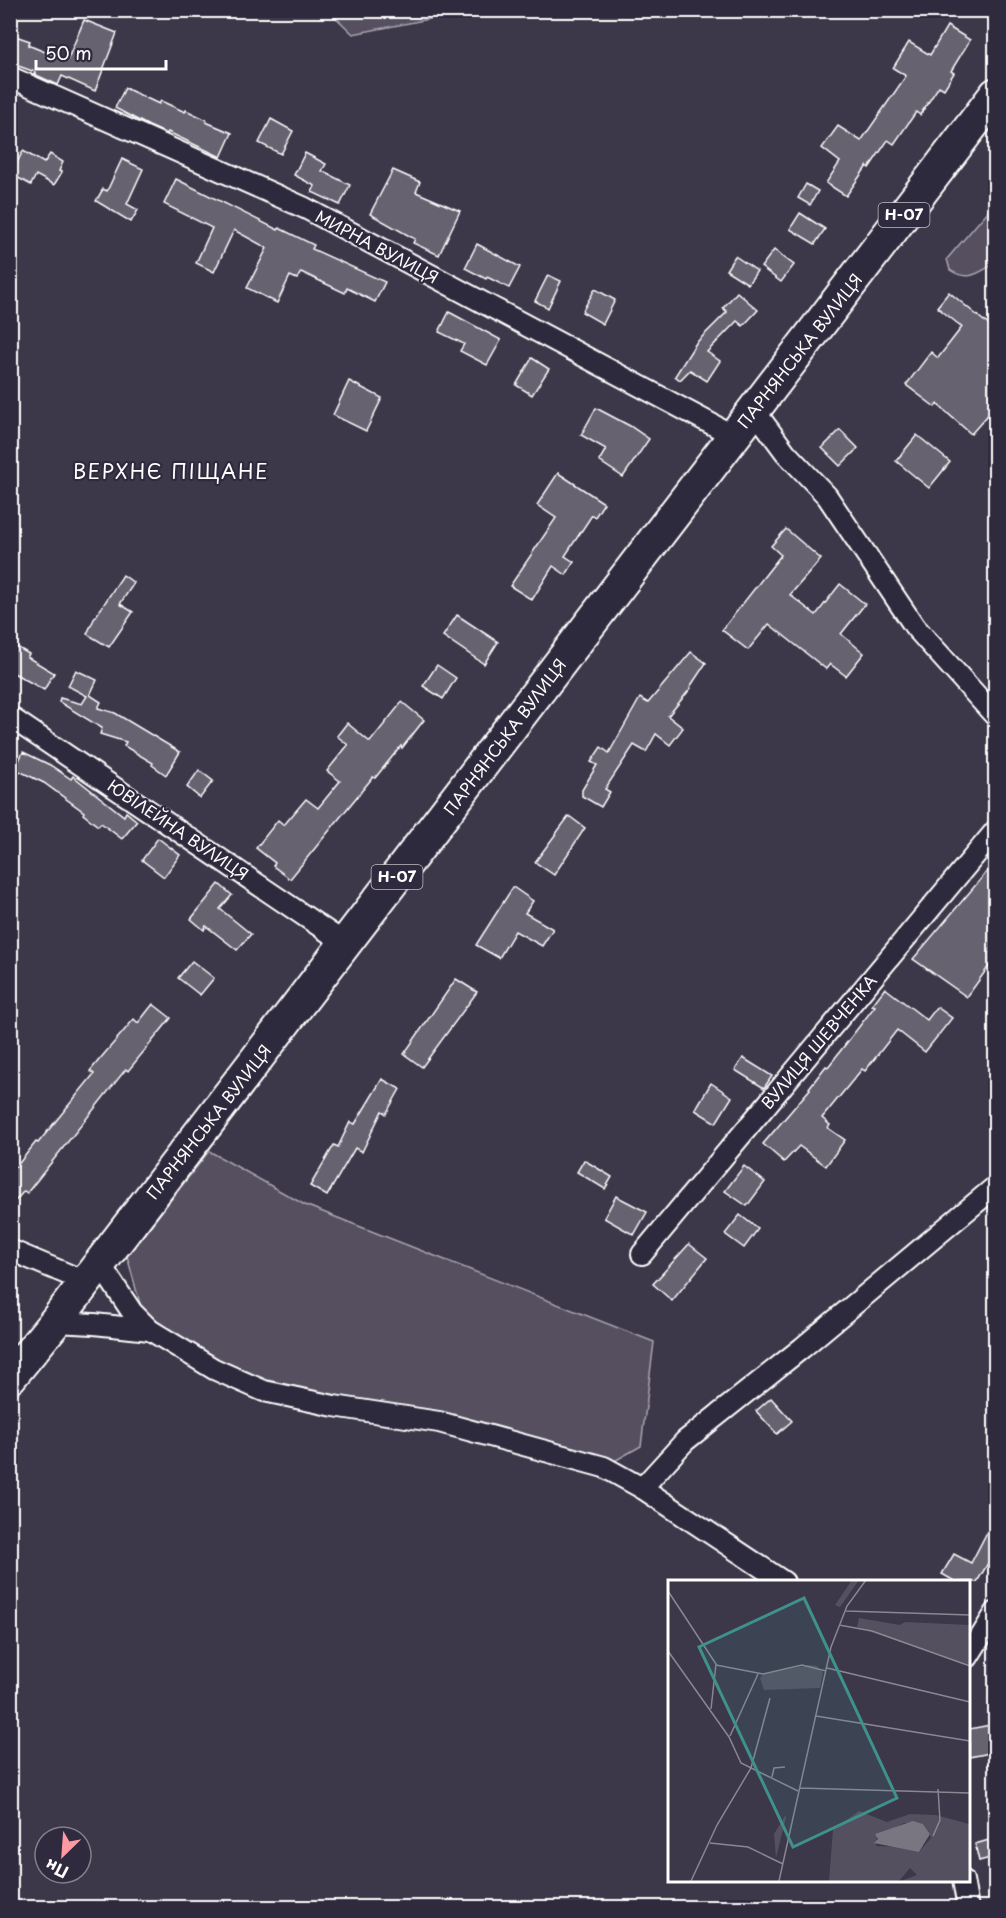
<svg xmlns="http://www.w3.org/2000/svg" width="1006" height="1918" viewBox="0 0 1006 1918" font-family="'Playpen Sans',sans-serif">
  <rect width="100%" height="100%" fill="#3c3749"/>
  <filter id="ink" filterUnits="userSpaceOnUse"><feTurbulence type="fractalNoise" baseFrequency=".0167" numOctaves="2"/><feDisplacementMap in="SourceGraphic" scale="12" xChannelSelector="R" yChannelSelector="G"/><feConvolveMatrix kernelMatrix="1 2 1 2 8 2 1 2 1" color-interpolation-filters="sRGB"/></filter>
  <g filter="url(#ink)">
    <g fill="#555060" stroke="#aaa8b0" stroke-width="1.5">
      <path d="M 329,11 L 470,11 L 353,34 Z"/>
      <path d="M 995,203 L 995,263 C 979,273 968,282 950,270 L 947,259 Z"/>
      <path d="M 209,1151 L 305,1205 L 654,1342 L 641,1446 L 604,1467 L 334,1406 L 214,1369 L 142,1311 L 127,1256 Z"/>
    </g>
    <g fill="#666270" stroke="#fff" stroke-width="1.5">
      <path d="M 84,20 L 117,33 L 95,91 L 62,76 L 58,85 L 34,74 L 35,72 L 10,63 L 10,34 L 30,41 L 28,45 L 67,61 Z"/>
      <path d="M 947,26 L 970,40 L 951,71 L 954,73 L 944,89 L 939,86 L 920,115 L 916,112 L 894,144 L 888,140 L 869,168 L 867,166 L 846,196 L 826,183 L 840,162 L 822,148 L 838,126 L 861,141 L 906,76 L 893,68 L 909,42 L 930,55 Z"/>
      <path d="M 125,88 L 159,104 L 161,101 L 185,112 L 186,110 L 207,120 L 206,122 L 232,133 L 221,157 L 168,132 L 167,134 L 149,126 L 115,108 Z"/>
      <path d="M 271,119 L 293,131 L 281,154 L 259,143 Z"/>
      <path d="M 23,151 L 44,163 L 50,154 L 63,162 L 59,171 L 62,172 L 54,185 L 36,175 L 31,185 L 11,174 Z"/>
      <path d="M 305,153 L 326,164 L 322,171 L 350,185 L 340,205 L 312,192 L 315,186 L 294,175 Z"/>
      <path d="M 122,159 L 143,169 L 127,204 L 138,210 L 131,222 L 96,201 L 103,189 L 107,191 Z"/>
      <path d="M 393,170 L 420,182 L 416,192 L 460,211 L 439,255 L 413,243 L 415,239 L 370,214 Z"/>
      <path d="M 176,179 L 278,230 L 279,228 L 314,245 L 312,249 L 385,282 L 375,302 L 347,288 L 345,293 L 301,272 L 297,279 L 290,276 L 277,303 L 247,288 L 267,248 L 234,230 L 214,272 L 196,263 L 212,228 L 164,204 Z"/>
      <path d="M 806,184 L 818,191 L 810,205 L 798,198 Z"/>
      <path d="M 800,213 L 825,229 L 815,244 L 790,229 Z"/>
      <path d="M 477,244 L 520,267 L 509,288 L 487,277 L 486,279 L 465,268 Z"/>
      <path d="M 774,250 L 794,265 L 781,282 L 761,267 Z"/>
      <path d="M 735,256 L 757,271 L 748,284 L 726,270 Z"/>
      <path d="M 548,275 L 561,281 L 548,308 L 535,301 Z"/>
      <path d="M 595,289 L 615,300 L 603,324 L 582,312 Z"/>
      <path d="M 737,292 L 758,310 L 743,326 L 737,321 L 707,352 L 720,361 L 707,381 L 690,370 L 680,380 L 675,376 L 696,343 L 727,312 L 723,308 Z"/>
      <path d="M 949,292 L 996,331 L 996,406 L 971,434 L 937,404 L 935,407 L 906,385 L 931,352 L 938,358 L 962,327 L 937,307 Z"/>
      <path d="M 449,312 L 501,340 L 487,365 L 460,351 L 464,344 L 439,332 Z"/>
      <path d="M 532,358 L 549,369 L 532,395 L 516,385 Z"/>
      <path d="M 349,381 L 382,398 L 366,431 L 333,415 Z"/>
      <path d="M 596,408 L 630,426 L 649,439 L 623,477 L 599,461 L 606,449 L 581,435 Z"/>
      <path d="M 840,430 L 858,448 L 840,466 L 822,448 Z"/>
      <path d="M 917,435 L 950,462 L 929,488 L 896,461 Z"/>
      <path d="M 558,473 L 604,503 L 595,517 L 592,515 L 565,556 L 574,562 L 566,575 L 553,566 L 532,600 L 510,586 L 556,518 L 537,505 Z"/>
      <path d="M 786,529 L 821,559 L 790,595 L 816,615 L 840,584 L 865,604 L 841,634 L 864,653 L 846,676 L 830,664 L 826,669 L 769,624 L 748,650 L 722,630 L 781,555 L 771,546 Z"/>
      <path d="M 123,575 L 134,583 L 120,604 L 133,612 L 109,647 L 87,634 L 94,619 Z"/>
      <path d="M 457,615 L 498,642 L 484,664 L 443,636 Z"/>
      <path d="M 10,643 L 29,654 L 27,657 L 54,673 L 44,690 L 10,671 Z"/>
      <path d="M 691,652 L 706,663 L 690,687 L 691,688 L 668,716 L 683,728 L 670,745 L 656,734 L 646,752 L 634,745 L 605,789 L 610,792 L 601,807 L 582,796 L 582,790 L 597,765 L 591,762 L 601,747 L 609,753 L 640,698 L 648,703 Z"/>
      <path d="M 437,665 L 456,678 L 443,699 L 423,686 Z"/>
      <path d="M 76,670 L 97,680 L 90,695 L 101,702 L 98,708 L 115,713 L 180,752 L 166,775 L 152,765 L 153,763 L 124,746 L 126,742 L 100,734 L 102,728 L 59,702 L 60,698 L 82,704 L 87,696 L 68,686 Z"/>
      <path d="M 402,702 L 424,720 L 402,748 L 401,746 L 375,778 L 373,777 L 290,879 L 273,866 L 275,863 L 256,848 L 278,820 L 284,825 L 306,799 L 318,808 L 340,781 L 327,771 L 348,745 L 337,736 L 347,723 L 370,742 Z"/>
      <path d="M 23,752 L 50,765 L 71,779 L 73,776 L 124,816 L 126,812 L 137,821 L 122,839 L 101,823 L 98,826 L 83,814 L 84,812 L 44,783 L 15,769 Z"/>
      <path d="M 199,770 L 213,781 L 200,798 L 187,787 Z"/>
      <path d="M 569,816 L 585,828 L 554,875 L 535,862 Z"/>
      <path d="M 158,838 L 180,855 L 164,877 L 142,860 Z"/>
      <path d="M 996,861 L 996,972 L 989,966 L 967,997 L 913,959 Z"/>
      <path d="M 219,884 L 232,895 L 220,909 L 251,934 L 237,950 L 206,926 L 204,930 L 191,919 Z"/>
      <path d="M 513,887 L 533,901 L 525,913 L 553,929 L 542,946 L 515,931 L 499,958 L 476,945 Z"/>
      <path d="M 192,961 L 214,978 L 200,995 L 178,978 Z"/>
      <path d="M 456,979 L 477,992 L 422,1067 L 404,1054 Z"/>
      <path d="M 885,988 L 927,1020 L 937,1007 L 952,1018 L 925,1052 L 897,1030 L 865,1071 L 862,1069 L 822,1118 L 830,1125 L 828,1128 L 845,1140 L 826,1166 L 799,1146 L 784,1162 L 763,1144 L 810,1089 L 809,1088 L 826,1066 L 828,1067 L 875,1006 L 872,1005 Z"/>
      <path d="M 153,1004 L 171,1018 L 128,1071 L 126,1069 L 27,1193 L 24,1191 L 10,1207 L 10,1162 L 16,1167 L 36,1142 L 38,1143 L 94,1074 L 90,1071 L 99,1060 L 134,1019 L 138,1023 Z"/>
      <path d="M 743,1058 L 772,1076 L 764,1088 L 735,1070 Z"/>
      <path d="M 382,1079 L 400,1089 L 386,1114 L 382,1111 L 362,1152 L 355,1148 L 327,1196 L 310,1186 L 334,1145 L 338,1147 L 350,1122 L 355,1124 Z"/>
      <path d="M 711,1083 L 732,1097 L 716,1123 L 695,1110 Z"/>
      <path d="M 584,1160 L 612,1177 L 605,1189 L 577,1172 Z"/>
      <path d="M 744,1166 L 765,1182 L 747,1206 L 725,1191 Z"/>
      <path d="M 616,1196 L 647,1212 L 634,1235 L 604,1218 Z"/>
      <path d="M 740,1215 L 758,1229 L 744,1248 L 725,1234 Z"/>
      <path d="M 689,1244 L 707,1258 L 672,1301 L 653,1284 Z"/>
      <path d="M 771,1398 L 792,1421 L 777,1434 L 756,1411 Z"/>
      <path d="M 996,1515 L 996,1561 L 991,1558 L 977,1582 L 956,1582 L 942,1574 L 954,1554 L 971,1563 Z"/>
      <path d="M 996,1724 L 996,1752 L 969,1757 L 969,1729 Z"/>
      <path d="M 989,1840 L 994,1857 L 979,1861 L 975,1844 Z"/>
    </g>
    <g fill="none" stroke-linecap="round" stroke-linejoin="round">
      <g stroke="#fff" stroke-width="24">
        <g id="minor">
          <path d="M 10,77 L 305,208 L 734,436"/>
          <path d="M 754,410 L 786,453 L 827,496 L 915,627 L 996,717"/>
          <path d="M 10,717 L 346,944"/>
          <path d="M 10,1250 L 86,1282"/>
          <path d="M 642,1254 L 996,830"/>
          <path d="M 100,1264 L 132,1312 L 150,1330 L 214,1369 L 264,1391 L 334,1406 L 439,1422 L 604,1467 L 642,1488 L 784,1582"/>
          <path d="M 55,1322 L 94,1324 L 150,1330"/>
          <path d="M 642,1488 L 685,1441 L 802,1348 L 996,1186"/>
          <path d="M 968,1657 L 996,1612"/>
          <path d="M 963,1880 L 968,1908"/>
        </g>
      </g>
      <g stroke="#fff" stroke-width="36">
        <path id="primary" d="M 10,1377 L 55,1322 L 996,94"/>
      </g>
      <use href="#minor" stroke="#2f2a3d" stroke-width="20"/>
      <use href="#primary" stroke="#2f2a3d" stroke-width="32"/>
    </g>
  </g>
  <g text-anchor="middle" stroke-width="4.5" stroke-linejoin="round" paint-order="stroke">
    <g fill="#2f2a3d" stroke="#c1bfc5" stroke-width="1.5">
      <rect x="878.5" y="203" width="51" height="24" rx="4.5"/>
      <rect x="371.5" y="865" width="51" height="24" rx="4.5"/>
    </g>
    <g font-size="15" font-weight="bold" fill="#fff">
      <text x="904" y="220">Н-07</text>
      <text x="397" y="882">Н-07</text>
    </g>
    <g font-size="16" fill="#fff" stroke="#2f2a3d">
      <text transform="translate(377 247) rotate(28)" y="6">МИРНА ВУЛИЦЯ</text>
      <text transform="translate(800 351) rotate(-52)" y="6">ПАРНЯНСЬКА ВУЛИЦЯ</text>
      <text transform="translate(505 737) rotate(-53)" y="6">ПАРНЯНСЬКА ВУЛИЦЯ</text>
      <text transform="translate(178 830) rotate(34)" y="6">ЮВІЛЕЙНА ВУЛИЦЯ</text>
      <text transform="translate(819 1042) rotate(-50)" y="6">ВУЛИЦЯ ШЕВЧЕНКА</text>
      <text transform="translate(209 1122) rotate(-52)" y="6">ПАРНЯНСЬКА ВУЛИЦЯ</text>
    </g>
    <g font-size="20" letter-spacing="1.5" fill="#fff" stroke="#2f2a3d">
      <text x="171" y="479">ВЕРХНЄ ПІЩАНЕ</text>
    </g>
  </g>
  <g transform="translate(668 1580)">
    <rect width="302" height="302" fill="#3c3749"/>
    <path d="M 184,0 L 191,0 L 172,27 L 167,25 ZM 191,38 L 232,45 L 237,42 L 301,45 L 301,86 L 189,47 ZM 141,85 L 149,86 L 155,93 L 152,108 L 96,110 L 92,98 L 95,94 ZM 191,231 L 219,242 L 242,234 L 268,235 L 301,244 L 301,301 L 233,301 L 249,295 L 242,288 L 231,301 L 161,301 L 165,250 ZM 236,243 L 255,244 L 261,252 L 263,258 L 251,272 L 237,267 L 208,266 L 209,257 ZM 117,236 L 118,237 L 108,278 L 106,254 Z" fill="#555060" fill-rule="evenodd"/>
    <path d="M 245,241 L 255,244 L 262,254 L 251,272 L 206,263 L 210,259 L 207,254 Z" fill="#797682"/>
    <path fill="none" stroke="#8a8792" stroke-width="1.5" d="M 0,11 L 48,84 L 43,129M 178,31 L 302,35M 171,45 L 204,51 L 302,86M 0,71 L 61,157 L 73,183 L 130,211M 48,85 L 95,94 L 134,85 L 158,91M 159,88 L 302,122M 148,136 L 302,161M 62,156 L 90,94M 104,197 L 106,188 L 117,187M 132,208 L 302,213M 265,256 L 272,240 L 270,209M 42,263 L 80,267 L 115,284M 23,301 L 49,245 L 83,188 L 102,118M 111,301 L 163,67 L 179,26 L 198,0"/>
    <path fill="#3f918b" fill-opacity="0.15" stroke="#3f918b" stroke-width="3" d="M 136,18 L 229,218 L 125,267 L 31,67 Z"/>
    <rect width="302" height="302" fill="none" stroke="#fff" stroke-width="3"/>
  </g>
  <rect width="1006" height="1918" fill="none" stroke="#2f2a3d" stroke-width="36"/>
  <rect x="18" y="18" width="970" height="1882" fill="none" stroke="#fff" stroke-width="2" filter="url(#ink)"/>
  <g transform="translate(63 1855) rotate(205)"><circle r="28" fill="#2f2a3d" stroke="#827f8b" stroke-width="1.5"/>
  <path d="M0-4.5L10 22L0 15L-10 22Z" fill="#ff9aa2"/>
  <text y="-9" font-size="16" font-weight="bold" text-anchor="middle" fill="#ffffff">Пн</text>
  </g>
  <path d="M36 60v9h130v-9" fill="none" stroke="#ffffff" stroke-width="3"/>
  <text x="45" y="60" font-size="18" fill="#ffffff" stroke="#2f2a3d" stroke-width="4.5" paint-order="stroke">50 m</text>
</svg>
